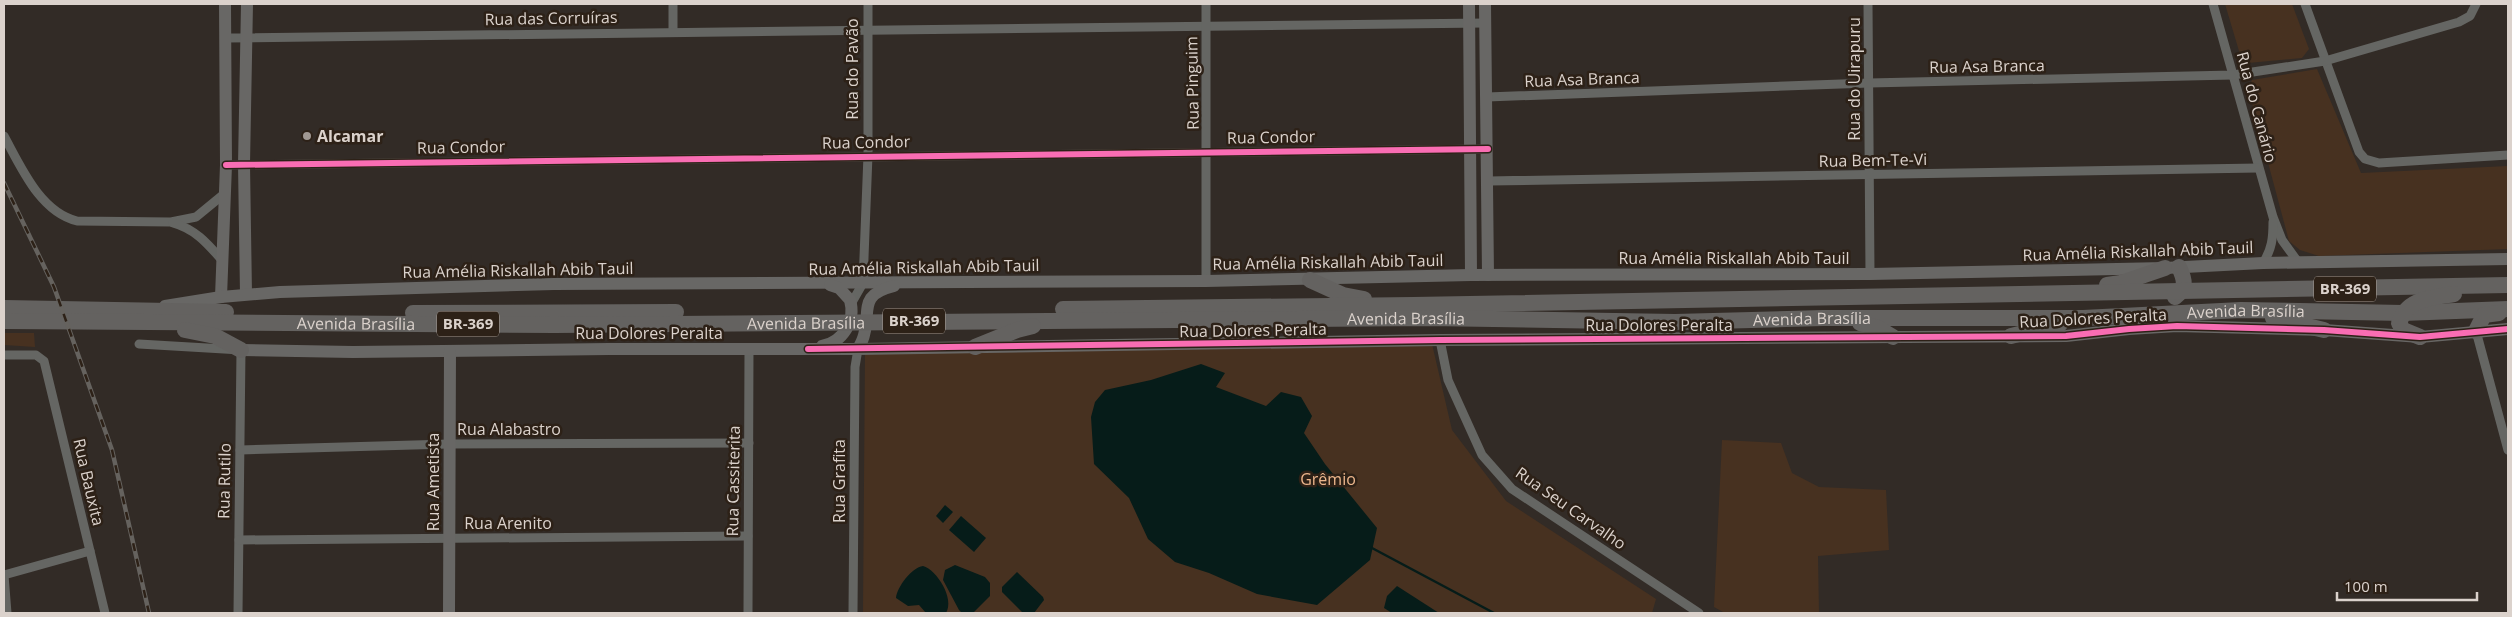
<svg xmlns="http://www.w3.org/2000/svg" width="2512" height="617" viewBox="0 0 2512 617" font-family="'Open Sans',sans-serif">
  <rect width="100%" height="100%" fill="#322b26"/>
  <g fill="#473120">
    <path d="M 2225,4 L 2292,4 L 2309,49 L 2302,58 L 2248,63 L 2242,61 Z"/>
    <path d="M 2317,69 L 2361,173 L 2508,166 L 2508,249 L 2319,256 L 2300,250 L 2289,241 L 2248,88 L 2252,80 Z"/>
    <path d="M 4,333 L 34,333 L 35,347 L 4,345 Z"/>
    <path d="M 1432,344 L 1452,430 L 1506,501 L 1656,599 L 1652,613 L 863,613 L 865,353 Z"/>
    <path d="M 1722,440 L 1781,443 L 1792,473 L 1819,487 L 1886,490 L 1889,550 L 1818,556 L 1819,613 L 1725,613 L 1714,607 Z"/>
  </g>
  <g fill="#061c19">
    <path d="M 1201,364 L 1225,373 L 1216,387 L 1266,406 L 1281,392 L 1301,397 L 1312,416 L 1304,433 L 1325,464 L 1377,528 L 1370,560 L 1317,605 L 1257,594 L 1209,573 L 1175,562 L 1148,539 L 1129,498 L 1094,464 L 1091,417 L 1095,402 L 1105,390 L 1151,380 Z"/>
    <path d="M 945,505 L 953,512 L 943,523 L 936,516 Z"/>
    <path d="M 961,516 L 986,538 L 974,552 L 949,530 Z"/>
    <path d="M 955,565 L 985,577 L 990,583 L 990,596 L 973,613 L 962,613 L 959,610 L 943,580 L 945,570 Z"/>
    <path d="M 923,566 C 937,570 955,599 946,613 L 926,613 L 919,605 L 908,606 L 896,598 C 897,587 912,567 923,566 Z"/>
    <path d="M 1017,572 L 1043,597 L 1044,600 L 1034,613 L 1023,613 L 1002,592 L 1002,587 Z"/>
    <path d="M 1397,586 L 1439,613 L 1392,613 L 1384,608 L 1387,596 Z"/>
  </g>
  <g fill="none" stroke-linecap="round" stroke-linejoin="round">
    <path stroke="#061c19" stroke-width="2.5" d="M 1372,548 L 1494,613"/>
    <g stroke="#656663" stroke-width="9">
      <path d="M 1868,4 L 1870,274"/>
      <path d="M 2213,4 L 2273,217 L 2282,240 L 2298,262"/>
      <path d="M 2305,4 L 2359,152 L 2365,159 L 2379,163 L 2508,155"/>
      <path d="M 673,32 L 673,4"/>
      <path d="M 225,38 L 1485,23"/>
      <path d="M 1487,97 L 1869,83 L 2233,75 L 2325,61 L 2459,22 L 2470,16 L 2476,4"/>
      <path d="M 4,136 C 21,167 40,212 77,221 L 171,222 L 196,217 L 224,194"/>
      <path d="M 226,165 L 1488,149"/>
      <path d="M 1489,181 L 2258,168"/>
      <path d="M 173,223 C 195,229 207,243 221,259"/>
      <path d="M 2263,263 C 2272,249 2273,238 2273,222"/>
      <path d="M 1206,281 L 1206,4"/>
      <path d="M 851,304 L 863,283 L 868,155 L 868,4"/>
      <path d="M 2476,331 L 2508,450"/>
      <path d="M 1440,340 L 1448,380 L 1482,455 L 1512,489 L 1699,613"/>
      <path d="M 139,344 L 241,350 L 238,613"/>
      <path d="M 4,355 L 36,355 L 44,361 L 105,613"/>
      <path d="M 240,450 L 449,444 L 749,443"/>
      <path d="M 239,540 L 748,536"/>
      <path d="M 4,575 L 90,551"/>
      <path d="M 4,575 L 7,613"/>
      <path d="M 748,613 L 749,349"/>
      <path d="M 853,613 L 855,367 L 858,349"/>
    </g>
    <g stroke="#686765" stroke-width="12">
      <path d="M 1469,4 L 1471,275"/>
      <path d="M 1485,4 L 1488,275"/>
      <path d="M 246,294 L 244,164 L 247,4"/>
      <path d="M 221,297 L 226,165 L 225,4"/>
      <path d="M 165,306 L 221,297 L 280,292 L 554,284 L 1206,281 L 1471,275 L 1870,274 L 2165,268 L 2263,263 L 2508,259"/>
      <path d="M 822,346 C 843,342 856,321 850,300 L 839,288 L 830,285"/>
      <path d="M 858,349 C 860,345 863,340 864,335 C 871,310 858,295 894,286"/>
      <path d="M 241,350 L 353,352 L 609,349 L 858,349 L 1440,340 L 2066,336 L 2129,329 L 2177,326 L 2324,330 L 2420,337 L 2508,329"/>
      <path d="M 449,613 L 450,351"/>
    </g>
    <g stroke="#646260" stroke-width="16">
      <path d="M 1310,280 L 1343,295 L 1364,299"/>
      <path d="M 2107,285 L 2121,283 L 2165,268"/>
      <path d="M 2175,297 C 2187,288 2185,280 2179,267"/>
      <path d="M 4,308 L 226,312"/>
      <path d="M 1063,309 L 1413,305 L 2508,285"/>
      <path d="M 413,313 L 676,312"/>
      <path d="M 2273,318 L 2324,330"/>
      <path id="s1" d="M 4,321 L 555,325 L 1429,318 L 1675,322 L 1823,318 L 2083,318 L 2241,310 L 2403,313 L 2508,309"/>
      <path d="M 1860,323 L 1878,328 L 1893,337"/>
      <path d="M 185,330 L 215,336 L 241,350"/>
      <path d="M 2476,331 L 2484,315 L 2499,313"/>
      <path d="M 2011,336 L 2060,324"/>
      <path d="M 2420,337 L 2403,330 L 2399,323 C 2407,298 2431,298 2454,294"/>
      <path d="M 975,347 L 1017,330 L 1033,326"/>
    </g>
    <g stroke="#65625e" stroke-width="4.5">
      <path id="rail" d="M 4,183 L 54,287 L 112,450 L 149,613"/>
    </g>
    <use href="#rail" stroke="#2d2117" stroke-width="2.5" stroke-dasharray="8" stroke-linecap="butt"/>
    <g stroke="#2d2117" stroke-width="9">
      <g id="cycleway">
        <path d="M 226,165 L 1488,149"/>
        <path d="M 808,349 L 1440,340 L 2066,336 L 2129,329 L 2177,326 L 2324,330 L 2420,337 L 2508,329"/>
      </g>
    </g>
    <use href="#cycleway" stroke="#f96db3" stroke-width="6"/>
  </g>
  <circle fill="#a09892" stroke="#2d2117" stroke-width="2" cx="307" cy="136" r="5"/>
  <g text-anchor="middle" stroke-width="5" stroke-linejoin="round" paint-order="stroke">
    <g fill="#2d2117" stroke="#a79d96" stroke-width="1">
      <rect x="2314" y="276.5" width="62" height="25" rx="4"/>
      <rect x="883" y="308.5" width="62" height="25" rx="4"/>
      <rect x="437" y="311.5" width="62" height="25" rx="4"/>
    </g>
    <g font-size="15" font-weight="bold" fill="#dbd2cc">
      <text x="2345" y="294">BR-369</text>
      <text x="914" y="326">BR-369</text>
      <text x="468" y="329">BR-369</text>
    </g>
    <g font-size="16" fill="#dbd2cc" stroke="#2d2117">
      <text transform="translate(551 18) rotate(-1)" y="6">Rua das Corruíras</text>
      <text transform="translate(1987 66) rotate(-1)" y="6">Rua Asa Branca</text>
      <text transform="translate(852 69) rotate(-90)" y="6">Rua do Pavão</text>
      <text transform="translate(1582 79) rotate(-2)" y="6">Rua Asa Branca</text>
      <text transform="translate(1854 79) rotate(-90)" y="6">Rua do Uirapuru</text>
      <text transform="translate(1192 83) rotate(-91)" y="6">Rua Pinguim</text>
      <text transform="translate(2257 107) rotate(75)" y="6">Rua do Canário</text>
      <text transform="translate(1271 137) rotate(-1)" y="6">Rua Condor</text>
      <text transform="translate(866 142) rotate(-1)" y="6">Rua Condor</text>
      <text transform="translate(461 147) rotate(-1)" y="6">Rua Condor</text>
      <text transform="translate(1873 160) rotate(-1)" y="6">Rua Bem-Te-Vi</text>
      <text transform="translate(2138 251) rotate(-2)" y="6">Rua Amélia Riskallah Abib Tauil</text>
      <text x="1734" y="264">Rua Amélia Riskallah Abib Tauil</text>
      <text transform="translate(1328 262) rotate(-1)" y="6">Rua Amélia Riskallah Abib Tauil</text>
      <text transform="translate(924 267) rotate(-1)" y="6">Rua Amélia Riskallah Abib Tauil</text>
      <text transform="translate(518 270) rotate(-1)" y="6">Rua Amélia Riskallah Abib Tauil</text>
      <text dy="6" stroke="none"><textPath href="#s1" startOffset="2242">Avenida Brasília</textPath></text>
      <text dy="6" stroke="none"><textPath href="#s1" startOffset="1402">Avenida Brasília</textPath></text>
      <text transform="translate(2093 318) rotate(-3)" y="6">Rua Dolores Peralta</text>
      <text dy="6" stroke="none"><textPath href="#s1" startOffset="1808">Avenida Brasília</textPath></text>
      <text dy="6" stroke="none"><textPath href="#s1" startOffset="802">Avenida Brasília</textPath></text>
      <text dy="6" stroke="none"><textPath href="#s1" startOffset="352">Avenida Brasília</textPath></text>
      <text x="1659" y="331">Rua Dolores Peralta</text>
      <text transform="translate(1253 330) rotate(-1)" y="6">Rua Dolores Peralta</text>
      <text x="649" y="339">Rua Dolores Peralta</text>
      <text x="509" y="435">Rua Alabastro</text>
      <text transform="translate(224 481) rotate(-89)" y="6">Rua Rutilo</text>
      <text transform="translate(733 481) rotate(-89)" y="6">Rua Cassiterita</text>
      <text transform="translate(839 481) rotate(-90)" y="6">Rua Grafita</text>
      <text transform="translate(89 482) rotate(77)" y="6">Rua Bauxita</text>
      <text transform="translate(433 482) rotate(-90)" y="6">Rua Ametista</text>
      <text transform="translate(1571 508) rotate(35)" y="6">Rua Seu Carvalho</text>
      <text x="508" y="529">Rua Arenito</text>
    </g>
    <g font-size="16" font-weight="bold" fill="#dbd2cc" stroke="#2d2117" text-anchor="start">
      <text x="317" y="142">Alcamar</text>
    </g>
    <g font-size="16" fill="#ecb68c" stroke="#2d2117">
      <text x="1328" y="485">Grêmio</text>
    </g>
  </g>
  <rect width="2512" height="617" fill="none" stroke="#dbd2cc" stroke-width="10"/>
  <path d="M2337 592v8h140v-8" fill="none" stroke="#dbd2cc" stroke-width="2.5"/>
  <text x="2344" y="592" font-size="15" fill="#dbd2cc" stroke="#2d2117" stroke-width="4" paint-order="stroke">100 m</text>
</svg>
